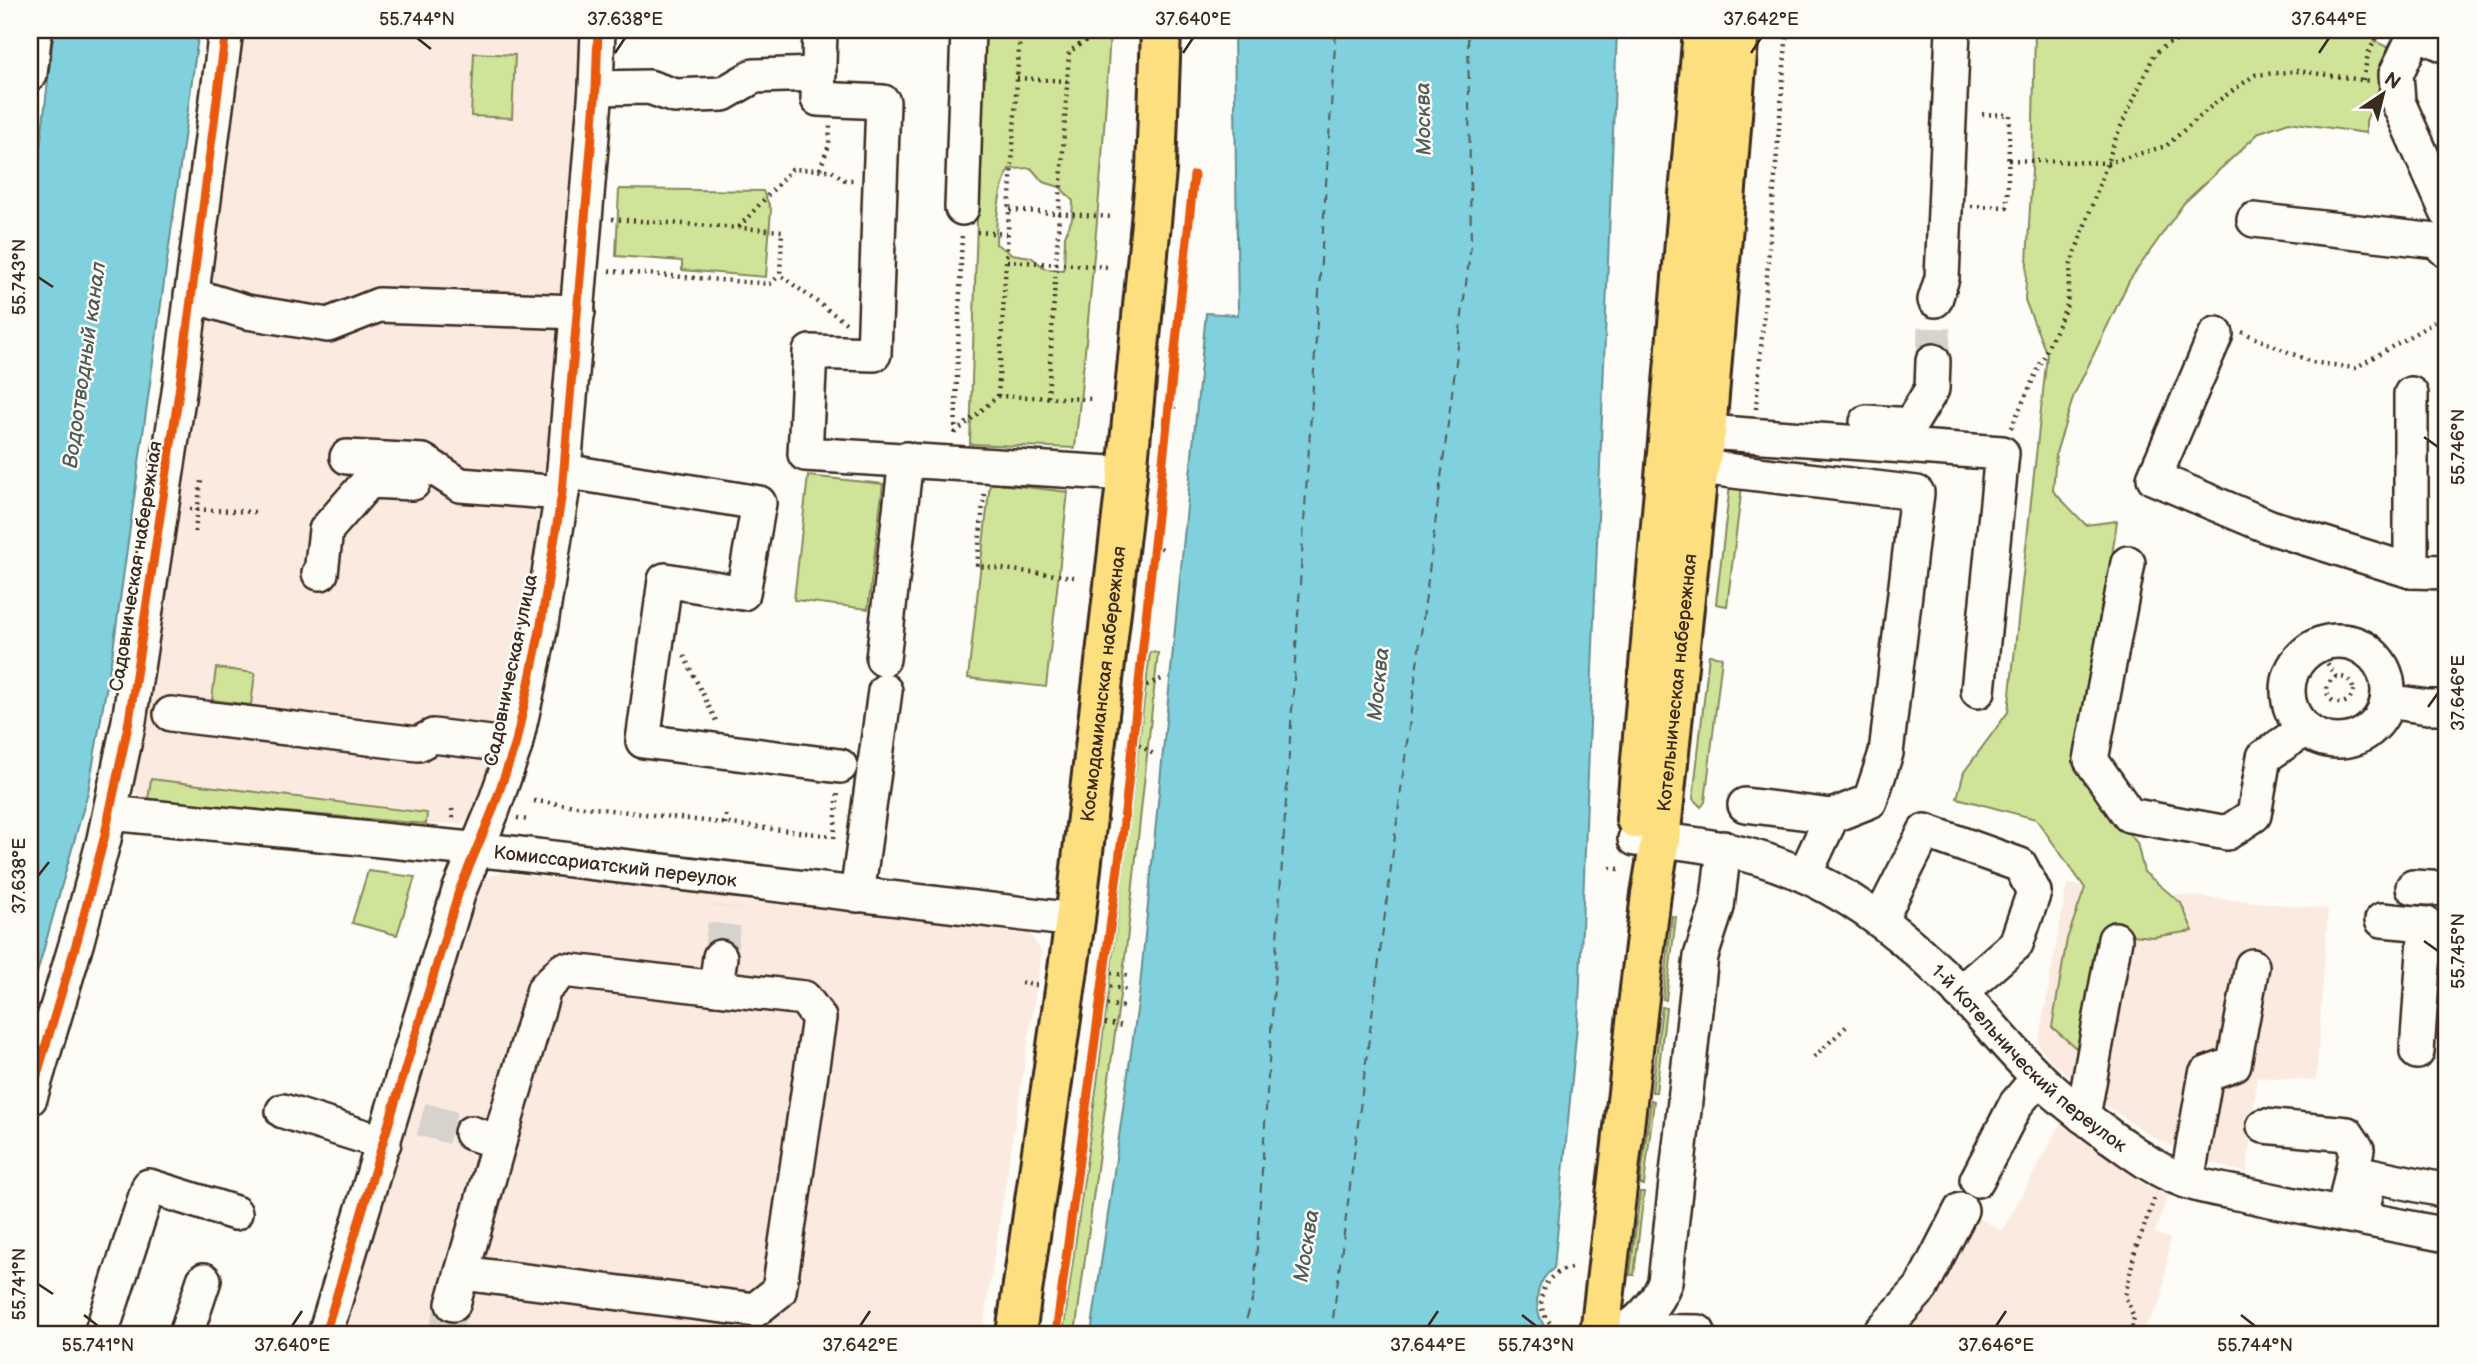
<svg xmlns="http://www.w3.org/2000/svg" width="2477" height="1364" viewBox="0 0 2477 1364" font-family="'Balsamiq Sans',sans-serif">
  <rect width="100%" height="100%" fill="#fdfcf7"/>
  <filter id="ink" filterUnits="userSpaceOnUse"><feTurbulence type="fractalNoise" baseFrequency=".0143" numOctaves="2"/><feDisplacementMap in="SourceGraphic" scale="14" xChannelSelector="R" yChannelSelector="G"/><feConvolveMatrix kernelMatrix="1 2 1 2 8 2 1 2 1" color-interpolation-filters="sRGB"/></filter>
  <g filter="url(#ink)">
    <g fill="#fbeadf">
      <path d="M 241,30 L 580,30 L 575,169 L 545,506 L 527,624 L 495,760 L 473,815 L 460,824 L 426,824 L 148,800 L 135,792 L 134,782 L 171,552 Z"/>
      <path d="M 504,873 L 1027,930 L 1042,952 L 982,1334 L 343,1334 L 478,890 L 489,876 Z"/>
      <path d="M 2067,884 L 2328,909 L 2316,1081 L 2257,1077 L 2247,1173 L 2201,1160 L 2155,1138 L 2108,1107 L 2052,1062 L 2038,1045 Z"/>
      <path d="M 2062,1122 L 2146,1186 L 2168,1195 L 2155,1233 L 2170,1239 L 2162,1300 L 2141,1333 L 2143,1334 L 1901,1334 L 1971,1214 L 2002,1231 Z"/>
    </g>
    <g fill="#cfe499" stroke="#85875c" stroke-width="2" fill-rule="evenodd">
      <path d="M 983,30 L 1110,30 C 1103,170 1090,309 1075,448 L 970,444 ZM 1031,168 L 1043,182 L 1060,187 L 1073,201 L 1072,219 L 1065,236 L 1064,270 L 1046,269 L 1031,257 L 1012,254 L 996,244 C 996,218 998,193 1009,169 Z"/>
      <path d="M 2035,30 L 2381,30 L 2374,41 L 2394,50 L 2366,121 L 2366,133 L 2289,122 L 2260,132 L 2184,203 L 2129,281 L 2074,395 L 2056,453 L 2053,491 L 2086,525 L 2117,521 L 2080,774 L 2137,843 L 2144,872 L 2181,903 L 2193,931 L 2153,937 L 2110,933 L 2098,995 L 2076,1048 L 2052,1027 L 2067,939 L 2085,888 L 2036,819 L 1957,798 L 1964,772 L 2008,712 L 2047,355 L 2025,300 L 2032,170 Z"/>
      <path d="M 474,53 L 515,55 L 512,118 L 471,116 Z"/>
      <path d="M 619,189 L 763,191 L 771,209 L 766,277 L 682,270 L 682,261 L 616,256 Z"/>
      <path d="M 808,476 L 883,484 L 868,609 L 794,600 Z"/>
      <path d="M 990,483 L 1068,492 L 1046,687 L 968,678 Z"/>
      <path d="M 1730,485 L 1742,486 L 1727,606 L 1716,604 Z"/>
      <path d="M 1150,652 L 1158,653 L 1126,950 L 1075,1334 L 1063,1334 L 1097,1083 Z"/>
      <path d="M 1709,655 L 1722,657 L 1705,802 L 1701,807 L 1693,799 Z"/>
      <path d="M 216,668 L 255,673 L 251,705 L 212,700 Z"/>
      <path d="M 151,779 L 427,813 L 426,824 L 148,800 Z"/>
      <path d="M 368,871 L 415,877 L 397,935 L 352,923 Z"/>
      <path d="M 1672,916 L 1676,917 L 1666,1000 L 1663,999 Z"/>
      <path d="M 1662,1007 L 1666,1008 L 1656,1092 L 1652,1092 Z"/>
      <path d="M 1651,1100 L 1654,1101 L 1644,1185 L 1640,1184 Z"/>
      <path d="M 1640,1192 L 1644,1192 L 1634,1275 L 1630,1275 Z"/>
    </g>
    <g fill="#81d0dd" stroke="#658e91" stroke-width="2">
      <path d="M 54,30 L 199,30 L 113,650 L 88,792 L 30,998 L 30,233 Z"/>
      <path d="M 1234,30 L 1617,30 L 1579,1005 L 1554,1268 C 1533,1284 1533,1309 1546,1329 L 1545,1334 L 1091,1334 L 1139,996 L 1206,313 L 1238,315 Z"/>
    </g>
    <g fill="none" stroke-linecap="round" stroke-linejoin="round">
      <g stroke="#505c57" stroke-width="2" stroke-dasharray="9 7" stroke-linecap="butt">
        <path d="M 1242,1334 L 1254,1294 L 1336,30"/>
        <path d="M 1331,1334 L 1471,245 L 1468,30"/>
      </g>
      <g stroke="#d6d2cc" stroke-width="33" stroke-dasharray="33 17" stroke-linecap="butt">
        <path d="M 1933,361 L 1935,300"/>
        <path d="M 720,957 L 726,907"/>
        <path d="M 421,1119 L 471,1133"/>
        <path d="M 444,1334 L 453,1304"/>
      </g>
      <g stroke="#3b2a1e" stroke-width="38">
        <g id="minor">
          <path d="M 820,30 L 818,99 L 883,102 L 874,354 L 810,352 L 805,454 L 1127,474"/>
          <path d="M 2417,30 L 2396,74 L 2398,102 L 2447,212"/>
          <path d="M 2415,32 L 2447,46"/>
          <path d="M 30,74 L 35,30"/>
          <path d="M 596,88 L 649,87 L 675,96 L 723,94 L 754,76 L 819,74"/>
          <path d="M 962,208 L 968,30"/>
          <path d="M 2254,220 L 2436,241 L 2447,251"/>
          <path d="M 191,295 L 247,312 L 328,325 L 379,305 L 578,312"/>
          <path d="M 1935,300 L 1942,278 L 1953,30"/>
          <path d="M 2216,334 L 2154,478 L 2270,527 L 2411,571"/>
          <path d="M 2411,394 L 2411,571 L 2447,572"/>
          <path d="M 1867,422 L 1910,425 L 1932,389 L 1933,361"/>
          <path d="M 1706,432 L 2002,453 L 1978,691"/>
          <path d="M 347,457 L 423,461 L 460,485 L 562,493"/>
          <path d="M 1700,467 L 1917,493 L 1886,753 L 1870,801 L 1832,816 L 1805,874"/>
          <path d="M 564,471 L 759,503 L 743,593 L 665,580 L 643,741 L 840,766"/>
          <path d="M 2128,563 L 2091,760 L 2129,815 L 2227,833 L 2254,815 L 2264,757 L 2305,729"/>
          <path d="M 319,573 L 321,573 L 326,530 L 369,481 L 413,483"/>
          <circle cx="2338" cy="691" r="50"/>
          <path d="M 883,659 L 906,459"/>
          <path d="M 2387,701 L 2428,707 L 2447,707"/>
          <path d="M 171,714 L 418,744 L 433,736 L 515,746"/>
          <path d="M 1745,805 L 1832,816"/>
          <path id="s1" d="M 110,813 L 511,853 L 1075,920"/>
          <path id="s2" d="M 1635,839 C 1775,844 1862,891 1959,991 C 1986,1019 2010,1050 2038,1077 C 2060,1099 2086,1118 2111,1137 C 2130,1150 2148,1165 2169,1174 C 2197,1188 2231,1191 2261,1198 C 2323,1211 2385,1223 2447,1235"/>
          <path d="M 2413,887 L 2447,889"/>
          <path d="M 857,895 L 885,691"/>
          <path d="M 1880,920 L 1925,831 L 2020,865 L 2034,892 L 2016,944 L 1960,993"/>
          <path d="M 2382,920 L 2426,924 L 2417,1052"/>
          <path d="M 716,988 L 720,957"/>
          <path d="M 30,1098 L 77,941 L 104,839 L 129,721 L 179,392 L 226,30"/>
          <path d="M 283,1111 L 384,1143"/>
          <path d="M 2083,1116 L 2115,939"/>
          <path d="M 2264,1126 L 2347,1134 L 2357,1149 L 2343,1215"/>
          <path d="M 1977,1180 L 2016,1104 L 2038,1078"/>
          <path d="M 2187,1181 L 2206,1074 L 2234,1064 L 2252,966"/>
          <path d="M 2362,1213 L 2370,1175 L 2447,1191"/>
          <path d="M 462,1273 L 755,1310 L 779,1291 L 819,1018 L 804,998 L 563,970 L 544,989 L 499,1142 L 471,1133"/>
          <path d="M 453,1304 L 499,1142"/>
          <path d="M 1626,1331 L 1698,1332"/>
          <path d="M 101,1334 L 149,1186 L 235,1213"/>
          <path d="M 186,1334 L 204,1280"/>
          <path d="M 325,1334 L 459,891 L 492,812 L 515,746 L 529,683 L 540,630 L 562,493 L 596,88 L 598,30"/>
          <path d="M 1614,1334 C 1636,1329 1657,1303 1665,1282 L 1701,956 L 1717,907 L 1724,848"/>
          <path d="M 1879,1334 L 1921,1288 L 1961,1210"/>
        </g>
      </g>
      <g stroke="#3b2a1e" stroke-width="44">
        <g id="major">
          <path d="M 1636,819 L 1703,30"/>
          <path id="s3" d="M 1016,1334 L 1075,920 L 1127,474 L 1156,170 L 1161,30"/>
          <path id="s4" d="M 1600,1334 L 1651,894 L 1660,840 L 1697,481 L 1706,432 L 1739,30"/>
        </g>
      </g>
      <g stroke="#3b2a1e" stroke-width="4.5" stroke-dasharray="2 5" stroke-linecap="butt">
        <path d="M 1017,78 L 1067,81"/>
        <path d="M 2363,80 L 2368,54 L 2380,30"/>
        <path d="M 2009,160 L 2107,163 L 2166,146 L 2215,103 L 2255,75 L 2299,71 L 2369,81"/>
        <path d="M 820,169 L 829,145 L 830,126"/>
        <path d="M 1971,206 L 2007,207 L 2010,115 L 1978,114"/>
        <path d="M 1010,210 L 1112,217"/>
        <path d="M 612,219 L 782,231 L 780,275 L 846,323"/>
        <path d="M 739,227 L 792,169 L 830,170 L 845,180 L 855,180"/>
        <path d="M 977,232 L 1008,234"/>
        <path d="M 1007,261 L 1108,267"/>
        <path d="M 609,271 L 770,284 L 780,275"/>
        <path d="M 2242,332 L 2311,362 L 2355,368 L 2447,315"/>
        <path d="M 998,396 L 1020,30"/>
        <path d="M 1048,397 L 1069,52 L 1101,30"/>
        <path d="M 1756,409 L 1787,30"/>
        <path d="M 1169,413 L 1178,403"/>
        <path d="M 2011,428 L 2067,305 L 2071,264 L 2117,135 L 2155,53 L 2171,42 L 2250,30"/>
        <path d="M 955,433 L 998,396 L 1093,399"/>
        <path d="M 955,434 L 962,233"/>
        <path d="M 984,494 L 977,566 L 1074,577"/>
        <path d="M 190,509 L 255,512"/>
        <path d="M 195,532 L 201,481"/>
        <path d="M 1155,543 L 1164,551"/>
        <path d="M 2316,646 L 2337,678"/>
        <path d="M 684,656 L 717,723"/>
        <circle cx="2340" cy="690" r="13"/>
        <path d="M 1140,688 L 1164,678"/>
        <path d="M 1133,741 L 1155,755"/>
        <path d="M 534,801 L 833,836"/>
        <path d="M 452,809 L 453,820"/>
        <path d="M 517,818 L 528,820"/>
        <path d="M 725,824 L 726,814"/>
        <path d="M 834,838 L 838,791"/>
        <path d="M 1610,868 L 1620,869"/>
        <path d="M 1104,972 L 1130,976"/>
        <path d="M 1021,983 L 1037,985"/>
        <path d="M 1103,985 L 1128,990"/>
        <path d="M 1100,1004 L 1126,1007"/>
        <path d="M 1098,1022 L 1123,1026"/>
        <path d="M 1814,1057 L 1849,1024"/>
        <path d="M 1561,1331 C 1530,1315 1537,1274 1571,1268"/>
        <path d="M 2130,1334 L 2134,1317 L 2125,1296 L 2135,1251 L 2155,1197"/>
      </g>
      <use href="#minor" stroke="#fdfcf7" stroke-width="33"/>
      <use href="#major" stroke="#fedf80" stroke-width="38"/>
      <g stroke="#fdfcf7" stroke-width="13">
        <g id="cycleway">
          <path d="M 30,1098 L 77,941 L 104,839 L 129,721 L 179,392 L 226,30"/>
          <path d="M 325,1334 L 459,891 L 492,812 L 515,746 L 529,683 L 540,630 L 562,493 L 596,88 L 598,30"/>
          <path d="M 1056,1334 L 1123,830 L 1194,175"/>
        </g>
      </g>
      <use href="#cycleway" stroke="#e8590c" stroke-width="9"/>
    </g>
  </g>
  <path fill="none" stroke="#3b2a1e" stroke-width="2.5" d="M 417,38 L 431,49M 615,53 L 625,38M 1183,53 L 1193,38M 1751,53 L 1761,38M 2319,53 L 2329,38M 38,277 L 53,287M 2424,437 L 2438,447M 2428,707 L 2438,693M 38,876 L 49,862M 2424,941 L 2438,951M 38,1284 L 53,1294M 84,1315 L 98,1326M 1522,1315 L 1536,1326M 2241,1315 L 2255,1326M 292,1326 L 302,1311M 860,1326 L 870,1311M 1428,1326 L 1438,1311M 1996,1326 L 2006,1311"/>
  <g text-anchor="middle" stroke-width="5" stroke-linejoin="round" paint-order="stroke">
    <g font-size="19" fill="#3b2a1e" stroke="#fdfcf7">
      <text transform="translate(135 566) rotate(-81)" y="7">Садовническая набережная</text>
      <text transform="translate(510 670) rotate(-78)" y="7">Садовническая улица</text>
      <text dy="7" stroke="none"><textPath href="#s3" startOffset="656">Космодамианская набережная</textPath></text>
      <text dy="7" stroke="none"><textPath href="#s4" startOffset="656">Котельническая набережная</textPath></text>
      <text dy="7" stroke="none"><textPath href="#s1" startOffset="508">Комиссариатский переулок</textPath></text>
      <text dy="7" stroke="none"><textPath href="#s2" startOffset="466">1-й Котельнический переулок</textPath></text>
    </g>
    <g font-size="21" font-style="italic" fill="#505c57" stroke="#fdfcf7">
      <text transform="translate(1423 119) rotate(-91)" y="7">Москва</text>
      <text transform="translate(84 365) rotate(-82)" y="7">Водоотводный канал</text>
      <text transform="translate(1378 684) rotate(-84)" y="7">Москва</text>
      <text transform="translate(1306 1246) rotate(-81)" y="7">Москва</text>
    </g>
  </g>
  <rect width="2477" height="1364" fill="none" stroke="#fdfcf7" stroke-width="77"/>
  <g transform="translate(2383 94) rotate(35)" stroke="#fdfcf7" stroke-width="5" paint-order="stroke">
  <path d="M0-5L12 26L0 18L-12 26Z" fill="#3b2a1e"/>
  <text y="-10" font-size="19" font-weight="bold" text-anchor="middle" fill="#3b2a1e">N</text>
  </g>
  <rect x="38" y="38" width="2400" height="1288" fill="none" stroke="#3b2a1e" stroke-width="2.5"/>
  <g font-size="18" text-anchor="middle" fill="#3b2a1e">
    <text x="417" y="25">55.744°N</text>
    <text x="625" y="25">37.638°E</text>
    <text x="1193" y="25">37.640°E</text>
    <text x="1761" y="25">37.642°E</text>
    <text x="2329" y="25">37.644°E</text>
    <text transform="translate(19 277) rotate(-90)" y="6">55.743°N</text>
    <text transform="translate(2458 447) rotate(-90)" y="6">55.746°N</text>
    <text transform="translate(2458 693) rotate(-90)" y="6">37.646°E</text>
    <text transform="translate(19 876) rotate(-90)" y="6">37.638°E</text>
    <text transform="translate(2458 951) rotate(-90)" y="6">55.745°N</text>
    <text transform="translate(19 1284) rotate(-90)" y="6">55.741°N</text>
    <text x="98" y="1351">55.741°N</text>
    <text x="292" y="1351">37.640°E</text>
    <text x="860" y="1351">37.642°E</text>
    <text x="1428" y="1351">37.644°E</text>
    <text x="1536" y="1351">55.743°N</text>
    <text x="1996" y="1351">37.646°E</text>
    <text x="2255" y="1351">55.744°N</text>
  </g>
</svg>
